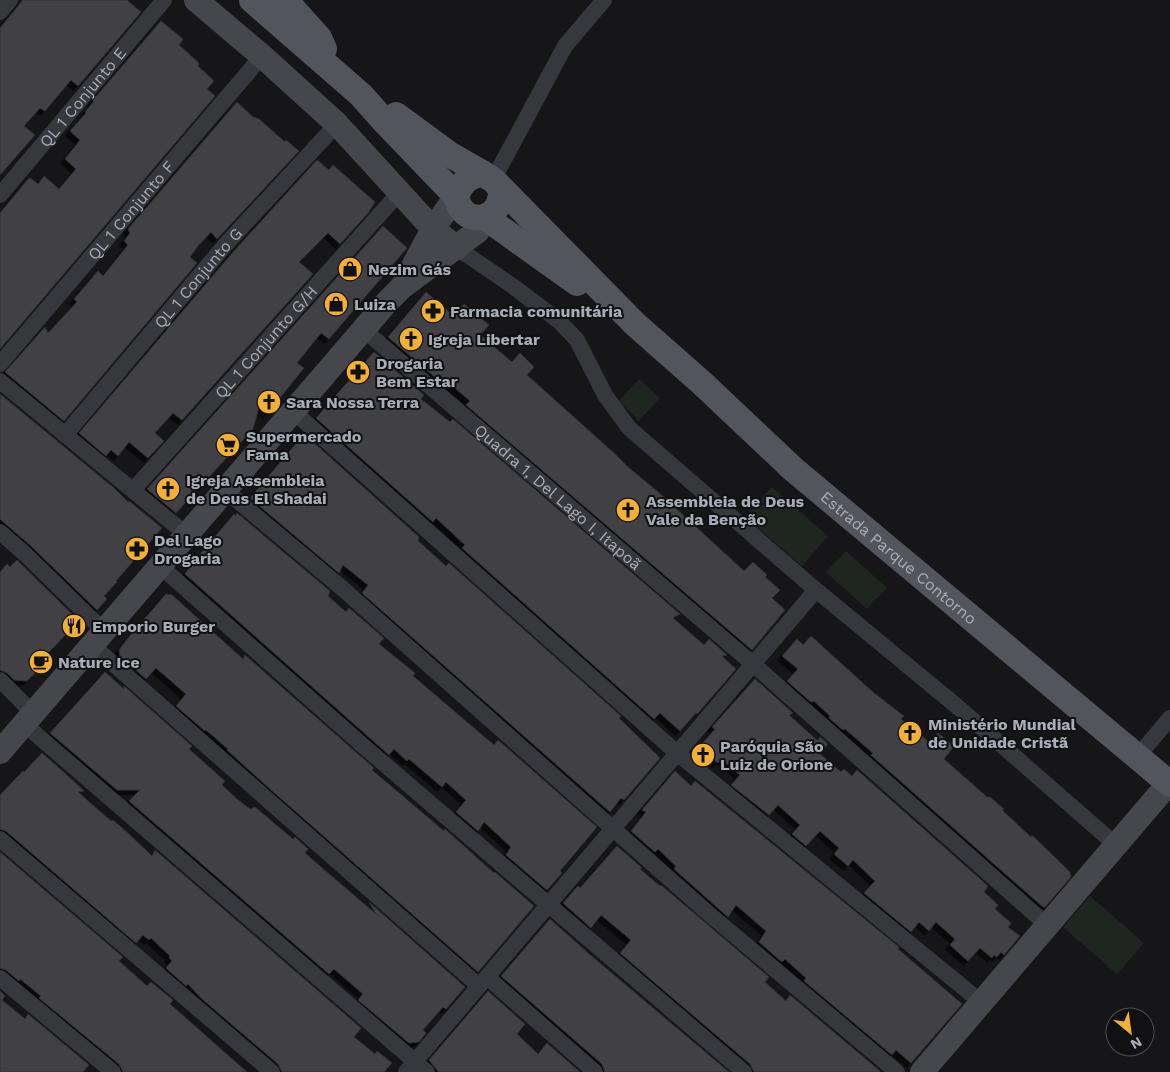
<svg xmlns="http://www.w3.org/2000/svg" width="1170" height="1072" viewBox="0 0 1170 1072" font-family="'Work Sans',sans-serif">
  <defs>
    <filter id="shadow"><feDropShadow dx="-4.5" dy="4.5" stdDeviation="0" flood-color="#0009"/></filter>
  </defs>
  <rect width="100%" height="100%" fill="#161618"/>
  <g fill="#1e261f">
    <path d="M 639,379 L 660,398 L 639,421 L 619,401 Z"/>
    <path d="M 772,487 L 828,536 L 802,566 L 745,517 Z"/>
    <path d="M 846,551 L 887,588 L 867,609 L 826,572 Z"/>
    <path d="M 1090,896 L 1144,943 L 1117,974 L 1063,927 Z"/>
  </g>
  <g fill="#404145" stroke="#303034" filter="url(#shadow)">
    <path d="M 23,0 L 127,0 L 141,12 L 78,86 L 71,80 L 45,111 L 40,108 L 24,126 L 35,135 L 0,175 L 0,28 Z"/>
    <path d="M 161,21 L 183,39 L 179,45 L 199,63 L 198,66 L 214,81 L 207,89 L 215,96 L 0,349 L 0,213 L 28,179 L 30,178 L 38,184 L 44,176 L 59,189 L 76,169 L 65,159 L 80,140 L 70,131 L 86,113 L 85,112 L 94,101 L 93,100 Z"/>
    <path d="M 237,102 L 253,117 L 259,119 L 285,142 L 286,140 L 299,151 L 217,239 L 211,232 L 198,246 L 190,257 L 197,263 L 64,421 L 5,372 L 45,327 L 48,333 L 77,302 L 74,299 L 98,271 L 103,276 L 128,245 L 124,241 L 130,233 L 128,229 Z"/>
    <path d="M 317,160 L 329,170 L 333,165 L 375,202 L 368,213 L 340,244 L 328,233 L 299,262 L 313,274 L 182,420 L 173,413 L 155,433 L 164,441 L 148,458 L 129,442 L 118,456 L 111,450 L 106,456 L 79,433 L 234,251 Z"/>
    <path d="M 383,226 L 407,248 L 329,339 L 321,333 L 297,363 L 304,368 L 279,399 L 267,414 L 259,407 L 253,429 L 176,513 L 147,489 Z"/>
    <path d="M 426,292 L 454,316 L 464,304 L 489,325 L 480,335 L 512,362 L 520,353 L 534,367 L 527,375 L 614,453 L 628,467 L 657,491 L 744,571 L 753,562 L 767,575 L 765,577 L 780,590 L 772,598 L 785,610 L 752,650 L 466,405 L 470,401 L 440,375 L 437,379 L 388,337 Z"/>
    <path d="M 374,352 L 424,395 L 421,399 L 450,422 L 453,419 L 680,614 L 673,618 L 704,645 L 709,639 L 727,655 L 722,656 L 736,669 L 697,714 L 696,713 L 680,731 L 660,713 L 654,719 L 462,548 L 465,545 L 436,518 L 433,522 L 316,418 Z"/>
    <path d="M 0,394 L 114,488 L 128,502 L 129,501 L 162,528 L 116,581 L 117,582 L 104,596 L 107,599 L 97,610 L 31,546 L 0,519 Z"/>
    <path d="M 304,434 L 419,537 L 418,541 L 446,566 L 449,563 L 621,716 L 619,718 L 660,758 L 624,800 L 621,798 L 610,812 L 362,593 L 368,585 L 343,565 L 339,573 L 250,498 Z"/>
    <path d="M 237,513 L 330,591 L 328,596 L 346,612 L 349,608 L 384,638 L 379,644 L 415,673 L 413,676 L 494,745 L 498,740 L 597,827 L 560,871 L 562,873 L 547,890 L 506,855 L 511,847 L 484,822 L 478,831 L 456,812 L 466,800 L 446,782 L 442,787 L 409,759 L 407,761 L 394,749 L 389,755 L 185,574 L 195,560 L 234,514 L 235,516 Z"/>
    <path d="M 17,560 L 79,621 L 48,653 L 52,657 L 27,681 L 14,680 L 7,673 L 0,670 L 0,572 L 7,564 L 10,567 Z"/>
    <path d="M 166,594 L 172,595 L 243,659 L 245,655 L 374,768 L 372,770 L 444,831 L 445,829 L 494,873 L 495,872 L 534,906 L 478,972 L 269,788 L 227,750 L 228,749 L 206,730 L 205,731 L 176,706 L 186,694 L 156,668 L 146,679 L 120,656 L 119,650 L 128,638 Z"/>
    <path d="M 811,636 L 874,693 L 904,716 L 901,719 L 930,743 L 938,733 L 954,746 L 944,759 L 987,797 L 990,797 L 1004,809 L 1002,810 L 1031,837 L 1032,835 L 1070,872 L 1071,877 L 1045,907 L 1043,907 L 1002,871 L 871,755 L 873,753 L 845,729 L 843,730 L 829,718 L 830,716 L 814,701 L 811,702 L 787,681 L 798,669 L 782,656 L 797,639 L 803,645 Z"/>
    <path d="M 105,672 L 124,689 L 124,686 L 192,746 L 189,749 L 225,781 L 222,785 L 237,799 L 250,809 L 255,807 L 293,839 L 295,837 L 308,849 L 305,853 L 321,867 L 376,914 L 369,902 L 465,987 L 446,1009 L 443,1007 L 423,1030 L 426,1033 L 419,1042 L 409,1043 L 358,1000 L 363,994 L 334,969 L 329,974 L 129,801 L 140,790 L 117,790 L 50,733 Z"/>
    <path d="M 755,679 L 793,713 L 789,715 L 818,741 L 820,737 L 828,744 L 820,754 L 841,772 L 844,769 L 852,776 L 857,770 L 988,886 L 984,892 L 998,905 L 995,909 L 1011,923 L 1008,927 L 1020,936 L 1004,955 L 1001,952 L 997,957 L 994,955 L 992,958 L 980,948 L 968,961 L 950,945 L 955,939 L 936,922 L 929,931 L 919,922 L 911,932 L 864,893 L 875,881 L 853,860 L 848,866 L 834,854 L 839,848 L 820,831 L 806,846 L 792,834 L 800,825 L 778,805 L 769,815 L 731,785 L 740,775 L 721,759 L 718,763 L 699,747 L 715,729 L 712,727 Z"/>
    <path d="M 42,753 L 66,774 L 84,791 L 78,792 L 111,821 L 113,820 L 128,833 L 152,856 L 155,850 L 361,1028 L 354,1037 L 375,1054 L 377,1051 L 392,1063 L 384,1072 L 282,1072 L 278,1064 L 202,999 L 188,984 L 186,986 L 166,968 L 172,961 L 169,957 L 170,956 L 151,938 L 149,940 L 143,935 L 136,943 L 6,831 L 0,829 L 0,795 L 23,771 L 24,772 Z"/>
    <path d="M 675,771 L 691,786 L 695,781 L 899,947 L 898,949 L 962,1004 L 911,1063 L 896,1050 L 892,1055 L 804,981 L 806,978 L 785,959 L 782,962 L 759,942 L 766,931 L 736,905 L 728,917 L 674,869 L 676,866 L 658,849 L 655,852 L 631,831 L 646,812 L 642,810 Z"/>
    <path d="M 617,846 L 642,868 L 640,869 L 660,886 L 661,885 L 769,977 L 765,982 L 786,1001 L 790,995 L 880,1071 L 879,1072 L 754,1072 L 750,1064 L 620,953 L 631,940 L 601,915 L 591,928 L 563,903 L 578,886 L 580,888 Z"/>
    <path d="M 0,852 L 123,957 L 119,961 L 147,986 L 151,982 L 173,1000 L 170,1004 L 247,1072 L 123,1072 L 119,1064 L 39,998 L 41,996 L 20,979 L 19,981 L 6,970 L 0,968 Z"/>
    <path d="M 550,919 L 588,953 L 729,1072 L 605,1072 L 602,1064 L 501,976 Z"/>
    <path d="M 0,991 L 5,996 L 2,1000 L 25,1019 L 28,1014 L 89,1065 L 83,1072 L 0,1072 Z"/>
    <path d="M 488,991 L 525,1024 L 517,1034 L 538,1054 L 547,1043 L 580,1072 L 439,1072 L 437,1070 L 429,1060 Z"/>
  </g>
  <g fill="none" stroke-linecap="round" stroke-linejoin="round">
    <g stroke="#37383d" stroke-width="16">
      <path d="M 0,12 L 10,0"/>
      <path d="M 493,180 L 565,46 L 604,0"/>
      <path id="s1" d="M 0,195 L 164,0"/>
      <path d="M 457,248 L 514,287 L 559,321 L 577,340 L 605,395 L 629,428 L 816,590 L 959,708 L 1116,845"/>
      <path id="s2" d="M 364,330 L 753,664 L 1047,925"/>
      <path id="s3" d="M 0,364 L 262,56"/>
      <path d="M 0,381 L 187,535"/>
      <path d="M 293,411 L 677,753 L 981,1002"/>
      <path id="s4" d="M 65,435 L 226,244 L 337,124"/>
      <path id="s5" d="M 133,490 L 399,193"/>
      <path d="M 225,490 L 343,589 L 708,913 L 897,1072"/>
      <path d="M 0,532 L 24,553 L 104,631"/>
      <path d="M 160,566 L 368,750 L 744,1072"/>
      <path d="M 92,645 L 479,986"/>
      <path d="M 0,680 L 32,712"/>
      <path d="M 23,723 L 427,1072"/>
      <path d="M 1138,756 L 1170,718"/>
      <path d="M 0,839 L 272,1072"/>
      <path d="M 487,977 L 595,1072"/>
      <path d="M 0,978 L 113,1072"/>
      <path d="M 406,1072 L 816,590"/>
    </g>
    <g stroke="#45474d" stroke-width="24">
      <path d="M 196,0 L 262,56 L 337,124 L 433,229 L 457,248"/>
      <path d="M 404,283 L 433,229 L 456,196"/>
      <path d="M 0,752 L 387,302 L 402,287 L 478,231 L 486,218"/>
      <path d="M 922,1072 L 1169,783"/>
    </g>
    <g stroke="#53555c" stroke-width="26">
      <path d="M 252,0 L 361,95 L 385,122 L 456,196"/>
      <path d="M 285,0 L 319,38 L 324,49"/>
      <path d="M 396,115 L 449,154 L 482,173"/>
      <path id="s6" d="M 501,188 C 501,191 501,196 500,200 C 495,219 471,225 460,207 C 458,204 457,199 456,196 C 462,182 468,177 482,173 L 493,180 L 501,188 L 635,324 L 703,384 L 793,469 L 1170,784"/>
      <path d="M 486,218 L 577,283"/>
    </g>
  </g>
  <defs>
    <g id="shop-disc" transform="scale(1.25)"><circle r="9.5" fill="#f2b134" stroke="#111113"/><path d="M-5-2.5h2.3a2.7 3.5 0 0 1 5.4 0H5L5.5 6h-11ZM-1.5-2.5h3a1.5 2.3 0 0 0-3 0Z" fill="#111"/></g>
    <g id="pharmacy-disc" transform="scale(1.25)"><circle r="9.5" fill="#f2b134" stroke="#111113"/><path d="M-2-6h4v4h4v4h-4v4h-4v-4h-4v-4h4Z" fill="#111"/></g>
    <g id="church-disc" transform="scale(1.25)"><circle r="9.5" fill="#f2b134" stroke="#111113"/><path d="M-1.2-6h2.4v3.5h3.3v2.4h-3.3V6h-2.4V-.1h-3.3v-2.4h3.3Z" fill="#111"/></g>
    <g id="supermarket-disc" transform="scale(1.25)"><circle r="9.5" fill="#f2b134" stroke="#111113"/><path d="M-6-5.5h2.5l.6 2H6L4.5 2H-2.5L-4.4-4H-6ZM-1.5 3.2a1.3 1.3 0 1 0 .1 0ZM3 3.2a1.3 1.3 0 1 0 .1 0Z" fill="#111"/></g>
    <g id="restaurant-disc" transform="scale(1.25)"><circle r="9.5" fill="#f2b134" stroke="#111113"/><path d="M-5-6h1v4h1v-4h1v4h1v-4h1v5L-1.5 .5V6h-2V.5L-5-1ZM5-6V6H3V1.5H1.5Q1.5-4 5-6Z" fill="#111"/></g>
    <g id="cafe-disc" transform="scale(1.25)"><circle r="9.5" fill="#f2b134" stroke="#111113"/><path d="M-5.5-4.5H6V0H3Q3 3.5 0 3.5H-2.5Q-5.5 3.5-5.5 0ZM3-3.2v2h1.7v-2ZM-6 4.5H4V6H-6Z" fill="#111"/></g>
  </defs>
  <g fill-rule="evenodd">
    <use href="#shop-disc" x="350" y="269"/>
    <use href="#shop-disc" x="336" y="304"/>
    <use href="#pharmacy-disc" x="433" y="311"/>
    <use href="#church-disc" x="411" y="339"/>
    <use href="#pharmacy-disc" x="358" y="372"/>
    <use href="#church-disc" x="269" y="402"/>
    <use href="#supermarket-disc" x="228" y="445"/>
    <use href="#church-disc" x="168" y="489"/>
    <use href="#church-disc" x="628" y="510"/>
    <use href="#pharmacy-disc" x="137" y="549"/>
    <use href="#restaurant-disc" x="74" y="626"/>
    <use href="#cafe-disc" x="41" y="662"/>
    <use href="#church-disc" x="910" y="733"/>
    <use href="#church-disc" x="703" y="755"/>
  </g>
  <g text-anchor="middle" stroke-width="4" stroke-linejoin="round" paint-order="stroke">
    <g font-size="16" fill="#a8adb8" stroke="#111113">
      <text dy="6" stroke="none"><textPath href="#s1" startOffset="128">QL 1 Conjunto E</textPath></text>
      <text dy="6" stroke="none"><textPath href="#s3" startOffset="202">QL 1 Conjunto F</textPath></text>
      <text dy="6" stroke="none"><textPath href="#s4" startOffset="206">QL 1 Conjunto G</textPath></text>
      <text dy="6" stroke="none"><textPath href="#s5" startOffset="199">QL 1 Conjunto G/H</textPath></text>
      <text dy="6" stroke="none"><textPath href="#s2" startOffset="256">Quadra 1, Del Lago I, Itapoã</textPath></text>
      <text dy="6" stroke="none"><textPath href="#s6" startOffset="680">Estrada Parque Contorno</textPath></text>
    </g>
    <g font-size="16" font-weight="bold" fill="#a8adb8" stroke="#111113" text-anchor="start">
      <text x="368" y="275">Nezim Gás</text>
      <text x="354" y="310">Luiza</text>
      <text x="450" y="317">Farmacia comunitária</text>
      <text x="428" y="345">Igreja Libertar</text>
      <text x="376" y="369">Drogaria<tspan x="376" dy="18">Bem Estar</tspan></text>
      <text x="286" y="408">Sara Nossa Terra</text>
      <text x="246" y="442">Supermercado<tspan x="246" dy="18">Fama</tspan></text>
      <text x="186" y="486">Igreja Assembleia<tspan x="186" dy="18">de Deus El Shadai</tspan></text>
      <text x="646" y="507">Assembleia de Deus<tspan x="646" dy="18">Vale da Benção</tspan></text>
      <text x="154" y="546">Del Lago<tspan x="154" dy="18">Drogaria</tspan></text>
      <text x="92" y="632">Emporio Burger</text>
      <text x="58" y="668">Nature Ice</text>
      <text x="928" y="730">Ministério Mundial<tspan x="928" dy="18">de Unidade Cristã</tspan></text>
      <text x="720" y="752">Paróquia São<tspan x="720" dy="18">Luiz de Orione</tspan></text>
    </g>
  </g>
  <g transform="translate(1130 1032) rotate(151)"><circle r="24" fill="#111113" stroke="#4d4f55"/>
  <path d="M0-4L9 19L0 12L-9 19Z" fill="#f2b134"/>
  <text y="-8" font-size="14" font-weight="bold" text-anchor="middle" fill="#a8adb8">N</text>
  </g>
</svg>
